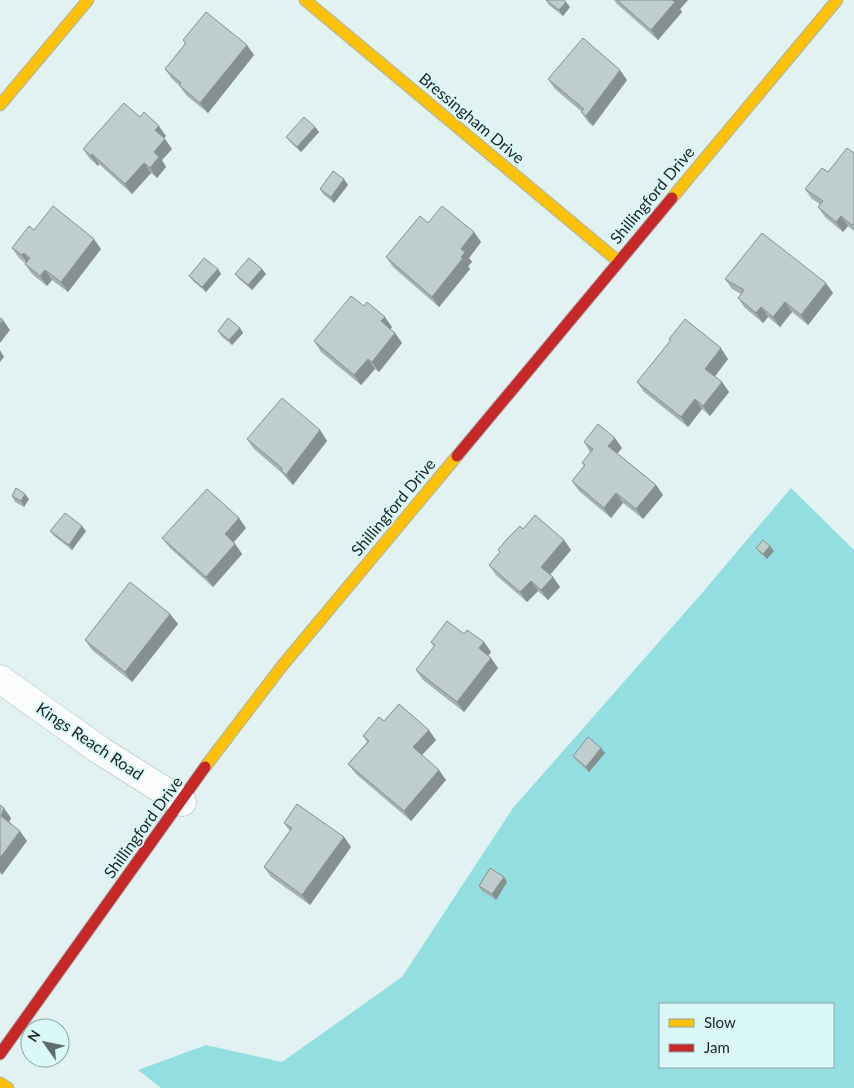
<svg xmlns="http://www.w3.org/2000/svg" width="854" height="1088" viewBox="0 0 854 1088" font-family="Lato,sans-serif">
  <rect width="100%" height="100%" fill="#e2f2f2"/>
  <path fill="#93dee0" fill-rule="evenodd" d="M 791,488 L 854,550 L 854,1088 L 161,1088 L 138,1070 L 206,1045 L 282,1062 L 402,977 L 513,808 L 702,593 ZM 660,1004 L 833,1004 L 833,1067 L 660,1067 Z"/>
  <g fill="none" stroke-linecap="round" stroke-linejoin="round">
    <g stroke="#a8b4b4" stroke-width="29">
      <path id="street" d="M 0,679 L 101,751 L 182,802"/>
    </g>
    <g stroke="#a8b4b4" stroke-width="13">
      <g id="slow">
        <path d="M 305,0 L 618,261"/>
        <path d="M 0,105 L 88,0"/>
        <path d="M 672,198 L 837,0"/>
        <path d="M 205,767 L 282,666 L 457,456"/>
        <path d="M 0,1083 L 8,1088"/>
      </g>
    </g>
    <g stroke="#a8b4b4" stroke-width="13">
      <g id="jam">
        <path d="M 457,456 L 672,198"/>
        <path d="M 0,1054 L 205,767"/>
      </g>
    </g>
    <use href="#street" stroke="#fbfdfd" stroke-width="28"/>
    <use href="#slow" stroke="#ffc107" stroke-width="11"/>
    <use href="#jam" stroke="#c62828" stroke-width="11"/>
  </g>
  <g fill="#a5b0b0">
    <path d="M 546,0 L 570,7 L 563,16 L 549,5 Z"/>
    <path d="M 614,0 L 688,0 L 680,9 L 682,12 L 658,40 L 617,4 Z"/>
    <path d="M 183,40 L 254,55 L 208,113 L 186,95 L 179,85 L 172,79 L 165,69 L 185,44 Z"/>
    <path d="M 548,79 L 627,80 L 593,126 L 588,122 L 581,112 L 582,112 L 555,89 Z"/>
    <path d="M 140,117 L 166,136 L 164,138 L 172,149 L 162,160 L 166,167 L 157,178 L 151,173 L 132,194 L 99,164 L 98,166 L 90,159 L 83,149 Z"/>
    <path d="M 315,127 L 319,132 L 301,152 L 290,142 L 286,137 Z"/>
    <path d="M 854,153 L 854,231 L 848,226 L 843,232 L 825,217 L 818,207 L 820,204 L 812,199 L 805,189 Z"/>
    <path d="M 348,185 L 334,203 L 323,194 L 320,189 Z"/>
    <path d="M 428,223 L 474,232 L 481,242 L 469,258 L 472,262 L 468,266 L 470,269 L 439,307 L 393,267 L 386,257 Z"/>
    <path d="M 34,230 L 101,249 L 68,292 L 52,280 L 47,286 L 32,274 L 25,264 L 25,263 L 19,258 L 12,248 Z"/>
    <path d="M 218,269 L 221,274 L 206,292 L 193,281 L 189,276 Z"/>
    <path d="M 235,274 L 266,274 L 252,290 L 239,279 Z"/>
    <path d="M 725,279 L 833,293 L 808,325 L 792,312 L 780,327 L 768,317 L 763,323 L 745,308 L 738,298 L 741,294 L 732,289 Z"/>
    <path d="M 364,306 L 392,327 L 390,329 L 395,333 L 402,343 L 379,372 L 375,369 L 361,385 L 321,352 L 314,341 Z"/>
    <path d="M 240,328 L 243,333 L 232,345 L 221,336 L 218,331 Z"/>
    <path d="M 669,339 L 728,359 L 715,376 L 722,382 L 729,392 L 710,416 L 702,409 L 688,427 L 644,392 L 637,382 L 671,341 Z"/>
    <path d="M 320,430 L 327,441 L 293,485 L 288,480 L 283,474 L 254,449 L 247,439 Z"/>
    <path d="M 584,442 L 622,448 L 617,453 L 656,485 L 663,495 L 643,519 L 623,503 L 611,518 L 579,491 L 572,481 L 584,466 L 582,463 L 590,452 Z"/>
    <path d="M 12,496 L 29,499 L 24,507 L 15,502 Z"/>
    <path d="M 246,528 L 234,542 L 242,554 L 213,587 L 170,548 L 162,538 Z"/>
    <path d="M 523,529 L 564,540 L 571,550 L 550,575 L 553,577 L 560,587 L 548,600 L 538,591 L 527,602 L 496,575 L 489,565 L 500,552 L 498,550 Z"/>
    <path d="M 50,531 L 86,531 L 72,550 L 54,536 Z"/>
    <path d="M 756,548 L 774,551 L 767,559 L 760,553 Z"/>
    <path d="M 170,614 L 178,624 L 132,682 L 92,650 L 85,640 Z"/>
    <path d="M 464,634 L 484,642 L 491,652 L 488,656 L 491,658 L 498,668 L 464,712 L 423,680 L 416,670 L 434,647 L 431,642 Z"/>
    <path d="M 384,721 L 436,740 L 422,755 L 446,780 L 411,821 L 356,774 L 348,764 L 367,742 L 363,736 Z"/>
    <path d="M 605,753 L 589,772 L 577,761 L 573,756 Z"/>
    <path d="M 284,823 L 344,837 L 351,847 L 310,905 L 271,877 L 264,867 L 290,831 Z"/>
    <path d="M 504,877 L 507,882 L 496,900 L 482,891 L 479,886 Z"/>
  </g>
  <g fill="#869090">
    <path d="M 672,0 L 688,0 L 680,9 L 682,12 L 658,40 L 651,30 Z"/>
    <path d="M 566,2 L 570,7 L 563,16 L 559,10 Z"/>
    <path d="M 247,45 L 254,55 L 208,113 L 200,103 Z"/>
    <path d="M 620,70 L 627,80 L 593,126 L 586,116 Z"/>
    <path d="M 159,126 L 166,136 L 162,140 L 155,130 Z"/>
    <path d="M 315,127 L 319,132 L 301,152 L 297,147 Z"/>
    <path d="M 165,139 L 172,149 L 162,160 L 166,167 L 157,178 L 150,168 L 154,152 Z"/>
    <path d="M 92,154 L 99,164 L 98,166 L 91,156 Z"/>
    <path d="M 144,163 L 151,173 L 132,194 L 125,184 Z"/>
    <path d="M 344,179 L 348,185 L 334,203 L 331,197 Z"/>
    <path d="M 841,216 L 848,226 L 843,232 L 836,222 Z"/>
    <path d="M 474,232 L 481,242 L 469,258 L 472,262 L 468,266 L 470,269 L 439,307 L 432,297 L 461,257 L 461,249 Z"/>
    <path d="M 94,239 L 101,249 L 68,292 L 61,282 Z"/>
    <path d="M 24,253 L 31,263 L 29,266 L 22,255 Z"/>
    <path d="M 218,269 L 221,274 L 206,292 L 202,287 Z"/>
    <path d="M 262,269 L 266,274 L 252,290 L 248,285 Z"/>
    <path d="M 45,270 L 52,280 L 47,286 L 40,276 Z"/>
    <path d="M 826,283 L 833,293 L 808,325 L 801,315 Z"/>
    <path d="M 785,302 L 792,312 L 780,327 L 773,317 Z"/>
    <path d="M 761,307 L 768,317 L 763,323 L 756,313 Z"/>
    <path d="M 385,317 L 392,327 L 388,332 L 381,321 Z"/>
    <path d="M 3,320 L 10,330 L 0,343 L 0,324 Z"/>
    <path d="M 240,328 L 243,333 L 232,345 L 229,340 Z"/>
    <path d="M 395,333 L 402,343 L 379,372 L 372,362 Z"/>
    <path d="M 721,348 L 728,359 L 713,379 L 705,369 Z"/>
    <path d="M 0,350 L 4,357 L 0,362 Z"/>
    <path d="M 368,359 L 375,369 L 361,385 L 354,375 Z"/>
    <path d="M 722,382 L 729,392 L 710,416 L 703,406 Z"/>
    <path d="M 695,399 L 702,409 L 688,427 L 681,417 Z"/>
    <path d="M 320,430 L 327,441 L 293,485 L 286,475 Z"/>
    <path d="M 615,438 L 622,448 L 615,456 L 608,446 Z"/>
    <path d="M 656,485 L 663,495 L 643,519 L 636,509 Z"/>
    <path d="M 616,493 L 623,503 L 611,518 L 604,508 Z"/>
    <path d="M 25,494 L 29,499 L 24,507 L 21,501 Z"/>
    <path d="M 239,518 L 246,528 L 232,544 L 225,534 Z"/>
    <path d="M 82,526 L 86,531 L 72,550 L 69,545 Z"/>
    <path d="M 564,540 L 571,550 L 548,577 L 541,567 Z"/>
    <path d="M 235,544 L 242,554 L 213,587 L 206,577 Z"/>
    <path d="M 770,546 L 774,551 L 767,559 L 763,554 Z"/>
    <path d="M 553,577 L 560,587 L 548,600 L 541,590 Z"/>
    <path d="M 531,581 L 538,591 L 527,602 L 520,592 Z"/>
    <path d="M 170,614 L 178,624 L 132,682 L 125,672 Z"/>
    <path d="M 484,642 L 491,652 L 486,658 L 479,648 Z"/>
    <path d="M 491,658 L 498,668 L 464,712 L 457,702 Z"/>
    <path d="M 429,730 L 436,740 L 420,757 L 413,747 Z"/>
    <path d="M 601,748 L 605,753 L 589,772 L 586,767 Z"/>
    <path d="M 439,770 L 446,780 L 411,821 L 404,811 Z"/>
    <path d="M 4,808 L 11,818 L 8,826 L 1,816 Z"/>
    <path d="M 20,831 L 27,841 L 2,875 L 0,872 L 0,858 Z"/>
    <path d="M 344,837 L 351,847 L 310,905 L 302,895 Z"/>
    <path d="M 504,877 L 507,882 L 496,900 L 492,894 Z"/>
  </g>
  <g fill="#c0cdcd" stroke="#869090">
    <path d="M 546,0 L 564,0 L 566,2 L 559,10 Z"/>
    <path d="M 617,0 L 672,0 L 675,2 L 651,30 Z"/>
    <path d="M 206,12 L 247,45 L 200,103 L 179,85 L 181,83 L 165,69 L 186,43 L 183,40 Z"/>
    <path d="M 583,38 L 620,70 L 586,116 L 581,112 L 584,109 L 548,79 Z"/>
    <path d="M 124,103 L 140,117 L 144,112 L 159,126 L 155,130 L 165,139 L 154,152 L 159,157 L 150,168 L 144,163 L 125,184 L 92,154 L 91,156 L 83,149 Z"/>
    <path d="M 304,117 L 315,127 L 297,147 L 286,137 Z"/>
    <path d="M 847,148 L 854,153 L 854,223 L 852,225 L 841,216 L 836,222 L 818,207 L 823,201 L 805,189 L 822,168 L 828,172 Z"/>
    <path d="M 333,171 L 344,179 L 331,197 L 320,189 Z"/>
    <path d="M 53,206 L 94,239 L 61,282 L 45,270 L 40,276 L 25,264 L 30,258 L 24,253 L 22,255 L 12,248 L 29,226 L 34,230 Z"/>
    <path d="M 442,206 L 474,232 L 461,249 L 465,252 L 461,257 L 463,258 L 432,297 L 386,257 L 420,216 L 428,223 Z"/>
    <path d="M 762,233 L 826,283 L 801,315 L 785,302 L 773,317 L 761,307 L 756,313 L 738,298 L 744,290 L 725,279 Z"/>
    <path d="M 204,258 L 218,269 L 202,287 L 189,276 Z"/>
    <path d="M 249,258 L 262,269 L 248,285 L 235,274 Z"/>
    <path d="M 351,296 L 364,306 L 367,302 L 385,317 L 381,321 L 395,333 L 372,362 L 368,359 L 354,375 L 314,341 Z"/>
    <path d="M 0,318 L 3,320 L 0,324 Z"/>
    <path d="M 228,318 L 240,328 L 229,340 L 218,331 Z"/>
    <path d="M 685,319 L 721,348 L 705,369 L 722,382 L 703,406 L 695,399 L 681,417 L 637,382 L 671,340 L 669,339 Z"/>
    <path d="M 282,398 L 320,430 L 286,475 L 281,470 L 282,468 L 247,439 Z"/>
    <path d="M 598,424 L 615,438 L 608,446 L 656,485 L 636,509 L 616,493 L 604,508 L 572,481 L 585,465 L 582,463 L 593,449 L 584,442 Z"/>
    <path d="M 16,488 L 25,494 L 21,501 L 12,496 Z"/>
    <path d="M 207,489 L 239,518 L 225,534 L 235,544 L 206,577 L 162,538 Z"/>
    <path d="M 65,513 L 82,526 L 69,545 L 50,531 Z"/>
    <path d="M 535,515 L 564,540 L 541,567 L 553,577 L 541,590 L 531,581 L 520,592 L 489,565 L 500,552 L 498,550 L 507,539 L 520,526 L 523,529 Z"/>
    <path d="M 763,540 L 770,546 L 763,554 L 756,548 Z"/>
    <path d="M 130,582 L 170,614 L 125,672 L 85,640 Z"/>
    <path d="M 447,621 L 464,634 L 467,630 L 484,642 L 479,648 L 491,658 L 457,702 L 416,670 L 435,645 L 431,642 Z"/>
    <path d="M 399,704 L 429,730 L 413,747 L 439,770 L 404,811 L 348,764 L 369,741 L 363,736 L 379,717 L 384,721 Z"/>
    <path d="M 588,737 L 601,748 L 586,767 L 573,756 Z"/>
    <path d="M 297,804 L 344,837 L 302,895 L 264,867 L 292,828 L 284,823 Z"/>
    <path d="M 0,805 L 4,808 L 1,816 L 20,831 L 0,858 Z"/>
    <path d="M 490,868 L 504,877 L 492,894 L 479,886 Z"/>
  </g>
  <g text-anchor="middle" stroke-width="4" stroke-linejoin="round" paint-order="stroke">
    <g font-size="16" fill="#1a2526" stroke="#dbf8f9">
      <text transform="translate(472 118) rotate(40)" y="6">Bressingham Drive</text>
      <text transform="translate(652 195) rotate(-50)" y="6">Shillingford Drive</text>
      <text transform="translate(393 507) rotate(-50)" y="6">Shillingford Drive</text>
      <text transform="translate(90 741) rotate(34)" y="6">Kings Reach Road</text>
      <text transform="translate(143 827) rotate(-54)" y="6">Shillingford Drive</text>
    </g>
  </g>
  <rect x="659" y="1003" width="175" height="65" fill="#dbf8f9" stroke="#8ea4a5"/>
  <rect x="669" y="1019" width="25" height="8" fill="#ffc107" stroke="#8ea4a5"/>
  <text x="704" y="1028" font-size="15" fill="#1a2526">Slow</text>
  <rect x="669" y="1044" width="25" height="8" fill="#c62828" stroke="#8ea4a5"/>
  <text x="704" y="1053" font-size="15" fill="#1a2526">Jam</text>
  <g transform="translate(45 1043) rotate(303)"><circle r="24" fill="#dbf8f9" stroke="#8ea4a5"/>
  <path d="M0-4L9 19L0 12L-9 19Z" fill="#606d6d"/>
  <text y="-8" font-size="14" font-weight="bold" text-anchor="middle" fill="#1a2526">N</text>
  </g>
</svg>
